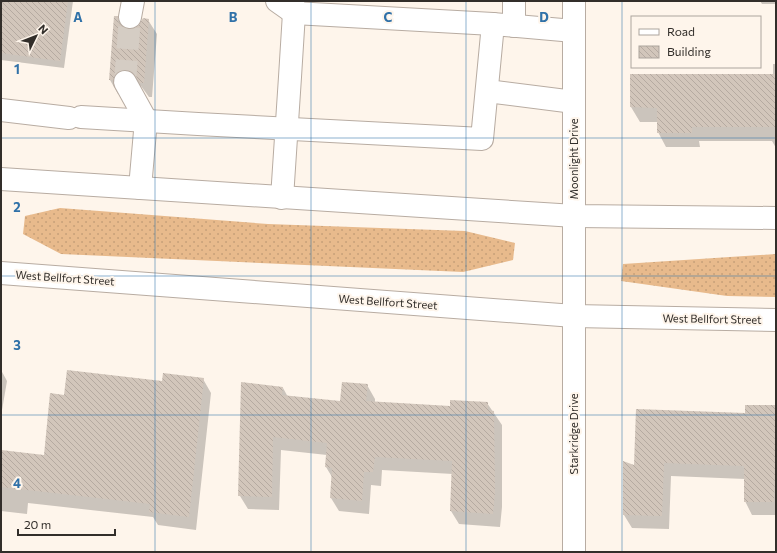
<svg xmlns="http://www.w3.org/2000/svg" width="777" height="553" viewBox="0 0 777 553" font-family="Commissioner,sans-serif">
  <defs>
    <pattern id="grass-dots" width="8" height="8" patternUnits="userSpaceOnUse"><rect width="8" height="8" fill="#e8ba8c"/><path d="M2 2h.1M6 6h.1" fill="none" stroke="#c7a079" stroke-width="1.8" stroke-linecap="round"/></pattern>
    <pattern id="building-back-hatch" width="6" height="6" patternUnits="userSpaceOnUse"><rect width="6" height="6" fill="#d2c6bb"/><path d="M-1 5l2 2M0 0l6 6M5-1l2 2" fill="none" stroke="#b5aaa1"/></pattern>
  </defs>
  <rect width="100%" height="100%" fill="#fef5eb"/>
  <g fill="url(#grass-dots)">
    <path d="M 60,208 L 268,224 L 465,231 L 515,243 L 513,260 L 463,272 L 61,254 L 23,234 L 25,216 Z"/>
    <path d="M 776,254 L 776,297 L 727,296 L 621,281 L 623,264 Z"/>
  </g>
  <g fill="#0003">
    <path d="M 1,1 L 73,1 L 64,68 L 1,60 Z"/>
    <path d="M 760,1 L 776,1 L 776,4 L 762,4 Z"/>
    <path d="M 117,17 L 124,28 L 128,30 L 135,30 L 148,20 L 157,34 L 152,97 L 149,97 L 141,86 L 134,84 L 121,94 L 118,94 L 110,80 Z"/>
    <path d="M 773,64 L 776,64 L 776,148 L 772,141 L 699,141 L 700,147 L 666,147 L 658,132 L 658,122 L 640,122 L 631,107 L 631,75 L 773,75 Z"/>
    <path d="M 1,370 L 7,381 L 1,416 Z"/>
    <path d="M 203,379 L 211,393 L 196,530 L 158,525 L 153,517 L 28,503 L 27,514 L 1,511 L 1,451 L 45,456 L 65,397 L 163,382 Z"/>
    <path d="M 367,385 L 375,399 L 375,403 L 451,407 L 487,403 L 502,425 L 502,507 L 500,527 L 459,524 L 451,511 L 453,474 L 382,470 L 381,486 L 371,485 L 369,514 L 339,511 L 331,498 L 332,477 L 326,467 L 327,455 L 281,450 L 279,510 L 248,509 L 240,496 L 283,388 L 288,397 L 341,402 Z"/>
    <path d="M 776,406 L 776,515 L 752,515 L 745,501 L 745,479 L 671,476 L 669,529 L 632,528 L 624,515 L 635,466 L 746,414 Z"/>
  </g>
  <g fill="url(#building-back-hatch)">
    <path d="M 1,1 L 68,1 L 60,61 L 1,53 Z"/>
    <path d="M 114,16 L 118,16 L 118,22 L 122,26 L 128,29 L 134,29 L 139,25 L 143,18 L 149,19 L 144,83 L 140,83 L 132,72 L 126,70 L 119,71 L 115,75 L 113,80 L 109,80 Z"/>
    <path d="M 630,74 L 776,74 L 776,127 L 692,127 L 692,133 L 657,133 L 657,108 L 630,107 Z"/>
    <path d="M 67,370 L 162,381 L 163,373 L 204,378 L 189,517 L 149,512 L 150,504 L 1,487 L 1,450 L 44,455 L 50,393 L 64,395 Z"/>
    <path d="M 241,382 L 283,387 L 282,395 L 340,401 L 342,382 L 368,384 L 366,401 L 450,406 L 450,400 L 488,402 L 488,410 L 494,411 L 495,492 L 493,514 L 450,511 L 452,461 L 375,457 L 373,472 L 364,472 L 362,501 L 330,498 L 332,468 L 325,467 L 327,443 L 273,437 L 272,497 L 238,496 Z"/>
    <path d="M 745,405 L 776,405 L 776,475 L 775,475 L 774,502 L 744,502 L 744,466 L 664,463 L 662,516 L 623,515 L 623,461 L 634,465 L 636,409 L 745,413 Z"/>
  </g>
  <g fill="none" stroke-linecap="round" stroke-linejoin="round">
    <path stroke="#d5cdc4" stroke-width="22" stroke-dasharray="22 11" stroke-linecap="butt" d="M 125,82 L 130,17"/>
    <g stroke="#b8aca2" stroke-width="24">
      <g id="minor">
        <path d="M 277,1 L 294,13 L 493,24 L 574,31"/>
        <path d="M 574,1 L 574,552"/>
        <path d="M 130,17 L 133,1"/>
        <path d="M 514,26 L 514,1"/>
        <path d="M 125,82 L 146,120 L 140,188"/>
        <path d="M 487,91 L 574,102"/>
        <path d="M 1,110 L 69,118"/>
        <path d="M 81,117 L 198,124 L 482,139 L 493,24"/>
        <path d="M 282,198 L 290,77 L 294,13 L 293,1"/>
      </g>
    </g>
    <g stroke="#b8aca2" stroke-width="24">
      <g id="major">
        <path d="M 1,179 L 575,216 L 776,218"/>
        <path d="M 1,273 L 574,316 L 776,320"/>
      </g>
    </g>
    <use href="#minor" stroke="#fff" stroke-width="22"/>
    <use href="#major" stroke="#fff" stroke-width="22"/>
  </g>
  <path fill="none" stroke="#3071a8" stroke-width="1" stroke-opacity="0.55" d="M 155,1 L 155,552M 311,1 L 311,552M 466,1 L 466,552M 622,1 L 622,552M 1,138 L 776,138M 1,276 L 776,276M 1,415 L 776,415"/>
  <g text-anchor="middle" stroke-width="4" stroke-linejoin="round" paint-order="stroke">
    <g font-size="11" fill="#322e2a" stroke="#fef5eb">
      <text transform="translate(574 159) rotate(-90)" y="4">Moonlight Drive</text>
      <text transform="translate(65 278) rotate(4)" y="4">West Bellfort Street</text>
      <text transform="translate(388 302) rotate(4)" y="4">West Bellfort Street</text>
      <text transform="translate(712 319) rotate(1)" y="4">West Bellfort Street</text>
      <text transform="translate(574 434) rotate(-90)" y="4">Starkridge Drive</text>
    </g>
  </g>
  <g font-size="13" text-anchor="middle" font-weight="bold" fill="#3071a8" stroke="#fef5eb" stroke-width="4" stroke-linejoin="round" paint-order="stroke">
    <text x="78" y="22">A</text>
    <text x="233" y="22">B</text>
    <text x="388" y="22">C</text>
    <text x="544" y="22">D</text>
    <text x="17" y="74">1</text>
    <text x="17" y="212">2</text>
    <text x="17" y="350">3</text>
    <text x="17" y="488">4</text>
  </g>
  <rect width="777" height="553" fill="none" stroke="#322e2a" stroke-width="4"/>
  <rect x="631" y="16" width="130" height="52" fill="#fef5eb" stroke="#aca59e"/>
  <rect x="639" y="29" width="20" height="6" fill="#ffffff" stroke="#aca59e"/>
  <text x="667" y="36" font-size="12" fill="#322e2a">Road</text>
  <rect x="639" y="46" width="20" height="12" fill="url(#building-back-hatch)" stroke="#aca59e"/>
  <text x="667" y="56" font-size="12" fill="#322e2a">Building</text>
  <g transform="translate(36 36) rotate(47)" stroke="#fef5eb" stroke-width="3" paint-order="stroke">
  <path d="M0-3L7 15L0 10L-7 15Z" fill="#322e2a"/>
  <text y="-6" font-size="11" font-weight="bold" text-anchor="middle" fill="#322e2a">N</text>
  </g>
  <path d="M18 529v6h97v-6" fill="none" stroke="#322e2a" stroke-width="2"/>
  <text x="24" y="529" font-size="12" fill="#322e2a" stroke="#fef5eb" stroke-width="3" paint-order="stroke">20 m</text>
</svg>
